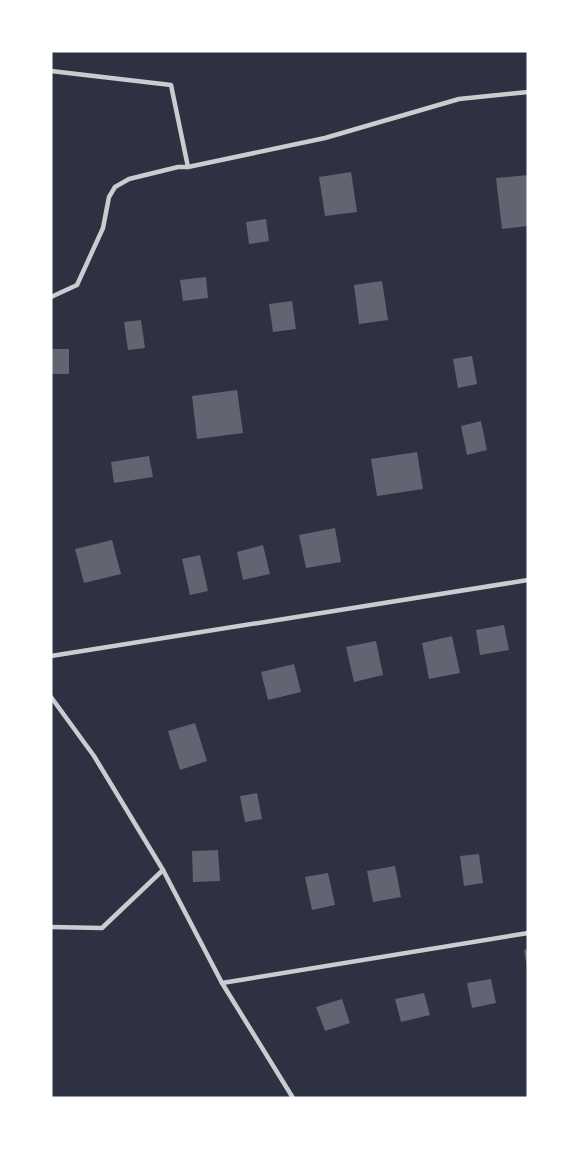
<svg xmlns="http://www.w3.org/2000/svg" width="579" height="1149" viewBox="0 0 579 1149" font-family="'PT Sans',sans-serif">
  <rect width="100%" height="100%" fill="#2d3142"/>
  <g fill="#626471">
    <path d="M 351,172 L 357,212 L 325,216 L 319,177 Z"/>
    <path d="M 528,175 L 528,226 L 502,229 L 496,178 Z"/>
    <path d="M 266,219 L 269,241 L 249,244 L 246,222 Z"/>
    <path d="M 206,277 L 208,298 L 183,301 L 180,280 Z"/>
    <path d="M 382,281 L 388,320 L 359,324 L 354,285 Z"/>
    <path d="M 292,301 L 296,329 L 273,332 L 269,304 Z"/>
    <path d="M 141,320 L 145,348 L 128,350 L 124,322 Z"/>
    <rect x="51" y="349" width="18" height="25"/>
    <path d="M 472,356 L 477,384 L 458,388 L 453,359 Z"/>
    <path d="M 237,390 L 243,433 L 197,439 L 192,396 Z"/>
    <path d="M 481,421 L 487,450 L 467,455 L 461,426 Z"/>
    <path d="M 417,452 L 423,489 L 377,496 L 371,459 Z"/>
    <path d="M 149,456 L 153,477 L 114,483 L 111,462 Z"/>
    <path d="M 335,528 L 341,562 L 306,568 L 299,535 Z"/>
    <path d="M 112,540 L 121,574 L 84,583 L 75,549 Z"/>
    <path d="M 263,545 L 270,574 L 243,580 L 237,552 Z"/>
    <path d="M 200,555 L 208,591 L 190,595 L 182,559 Z"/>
    <path d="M 504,625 L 509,650 L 480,655 L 476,630 Z"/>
    <path d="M 452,636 L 460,673 L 429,679 L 422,643 Z"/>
    <path d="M 376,641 L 383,675 L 354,682 L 346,647 Z"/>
    <path d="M 294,664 L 301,692 L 268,700 L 261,672 Z"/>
    <path d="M 195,723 L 207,761 L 180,770 L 168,731 Z"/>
    <path d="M 257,793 L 262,819 L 245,822 L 240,796 Z"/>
    <path d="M 218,850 L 220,881 L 193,882 L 192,851 Z"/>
    <path d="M 479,854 L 483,883 L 464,886 L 460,856 Z"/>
    <path d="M 395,866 L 401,897 L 373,902 L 367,871 Z"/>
    <path d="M 328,873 L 335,905 L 312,910 L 305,877 Z"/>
    <path d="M 528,949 L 528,968 L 527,968 L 524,950 Z"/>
    <path d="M 491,979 L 496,1003 L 472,1008 L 467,983 Z"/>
    <path d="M 424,993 L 430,1015 L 401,1022 L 395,999 Z"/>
    <path d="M 342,999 L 350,1023 L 325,1031 L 316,1007 Z"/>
  </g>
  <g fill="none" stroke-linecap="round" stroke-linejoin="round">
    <g stroke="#caccd0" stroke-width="4.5">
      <path d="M 51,71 L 171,85 L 188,167"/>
      <path d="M 51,297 L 77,285 L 103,228 L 109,197 L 115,187 L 129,179 L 178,167 L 188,167 L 325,138 L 459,99 L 528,92"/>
      <path d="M 51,656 L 528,580"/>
      <path d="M 51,697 L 94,756 L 163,870 L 222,983 L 293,1098"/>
      <path d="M 51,927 L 102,928 L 163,870"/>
      <path d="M 222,983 L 528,933"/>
    </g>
  </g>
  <rect width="579" height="1149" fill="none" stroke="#ffffff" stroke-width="105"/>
</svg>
